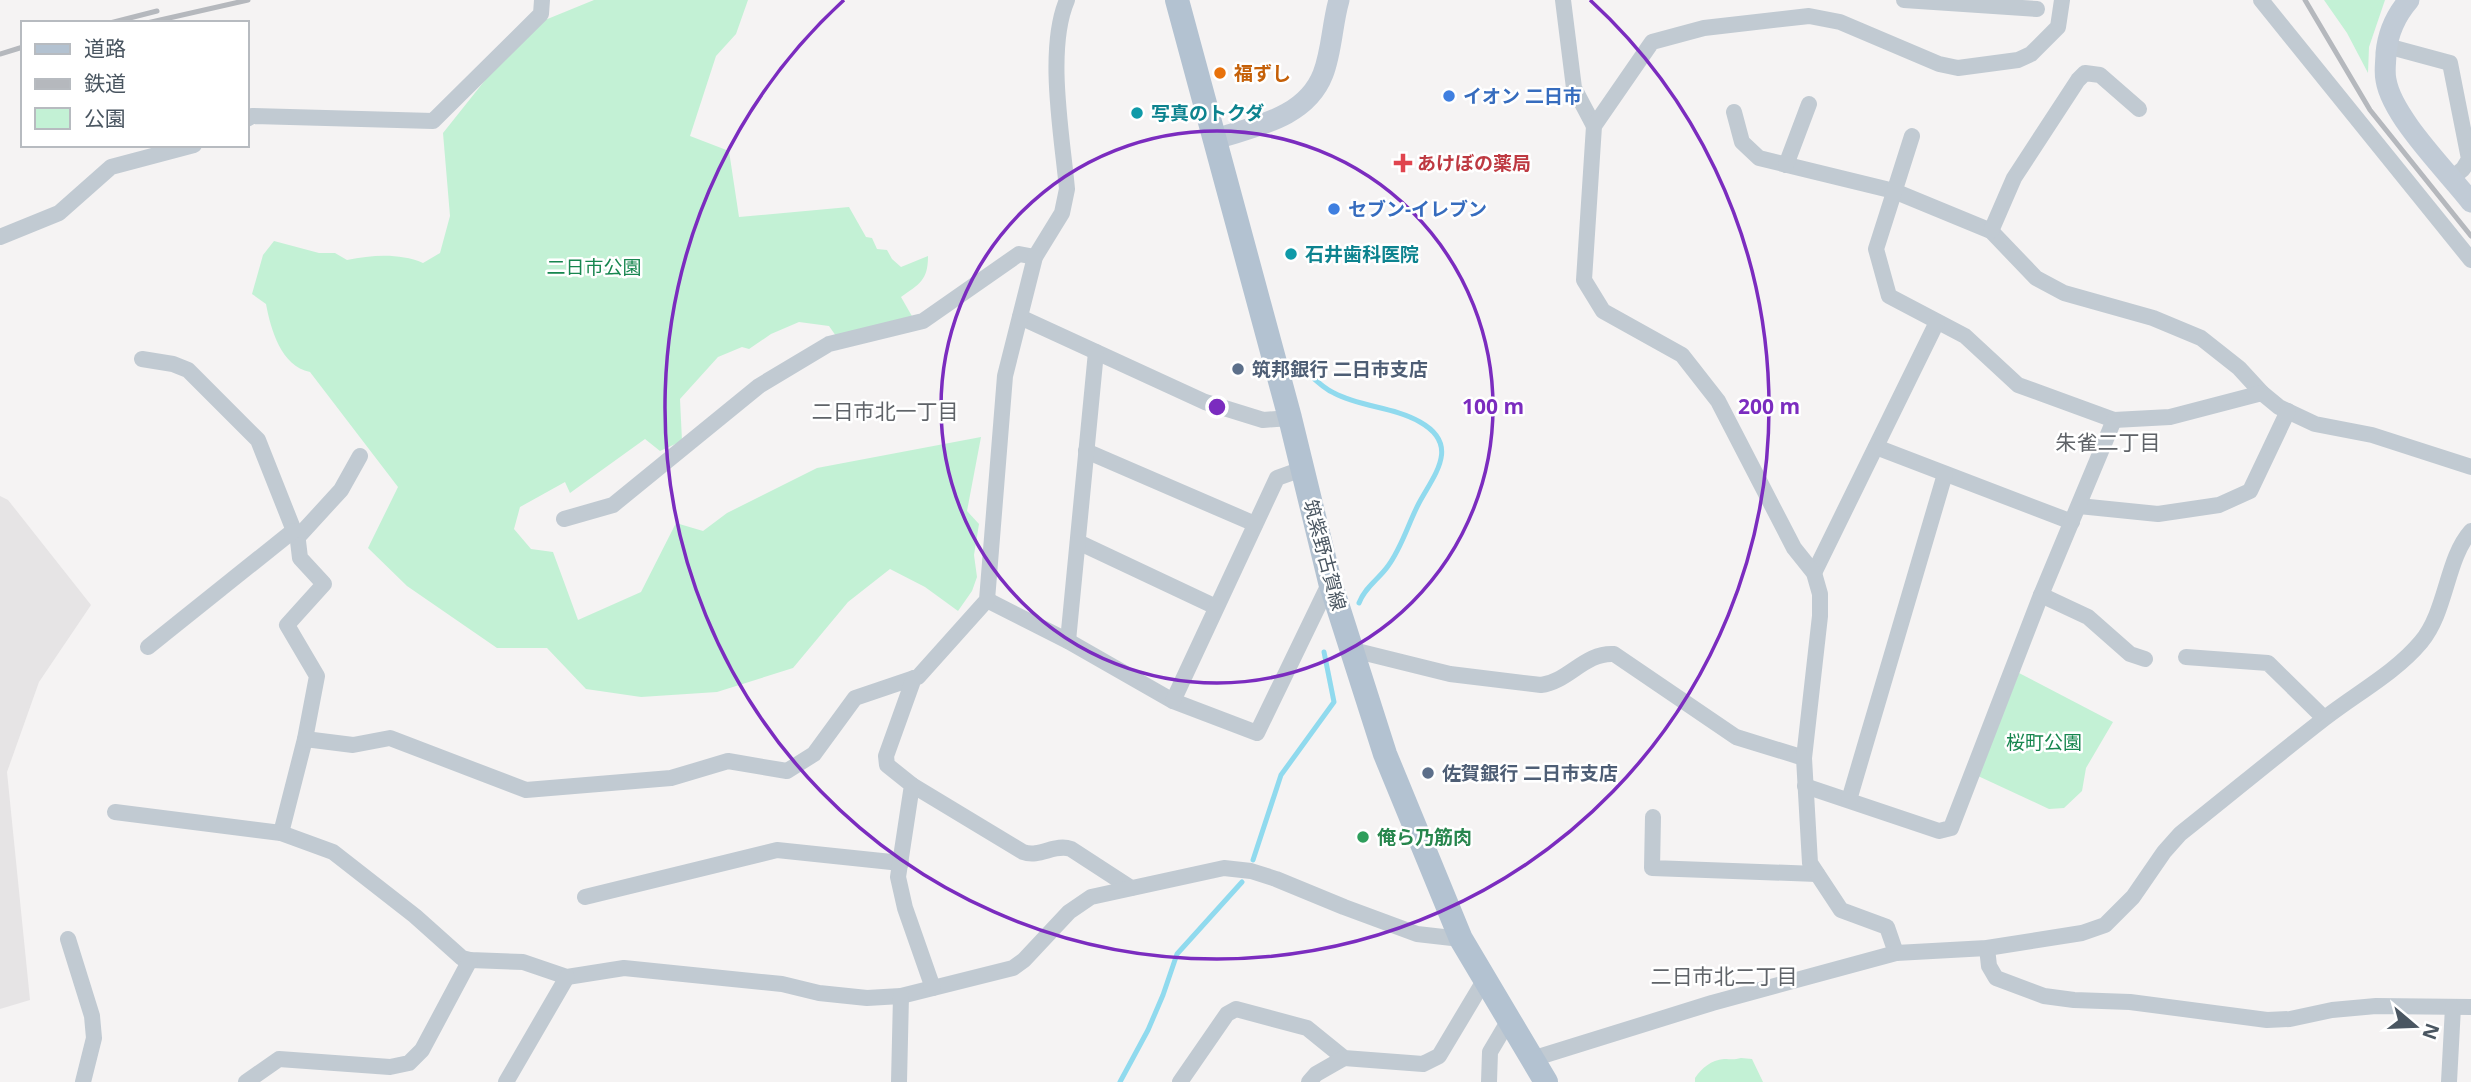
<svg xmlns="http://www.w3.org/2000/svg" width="2471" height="1082" viewBox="0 0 2471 1082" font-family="'Open Sans','Noto Sans JP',sans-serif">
  <rect width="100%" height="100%" fill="#f5f3f3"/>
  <path fill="#e6e4e5" d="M 0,496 L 8,500 L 91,605 L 39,682 L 7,772 L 30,1000 L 0,1009 Z"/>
  <g fill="#c3f1d5">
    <path d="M 594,0 L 748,0 L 736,34 L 716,56 L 690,136 L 729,151 L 739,217 L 849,207 L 866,237 L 872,238 L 877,249 L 887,250 L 892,259 L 901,267 L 928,256 C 928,281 919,284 901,297 L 913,318 L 836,336 L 829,326 L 799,322 L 771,334 L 749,349 L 742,347 L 718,357 L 680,399 L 682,441 L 660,451 L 645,439 L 570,493 L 565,482 L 520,507 L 514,529 L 531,549 L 553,552 L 578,620 L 641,592 L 676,523 L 703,531 L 727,513 L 817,468 L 981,437 L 967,511 L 979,524 L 974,555 L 977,577 L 972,591 L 958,611 L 925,587 L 890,569 L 848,602 L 793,668 L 717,692 L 641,697 L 586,689 L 547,648 L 497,648 L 407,586 L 368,548 L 398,487 L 310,372 C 281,366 271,330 266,304 L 252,294 L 263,255 L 274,241 L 319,253 L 335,253 L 347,260 C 373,255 399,253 423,263 L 440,253 L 450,216 L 443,133 L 486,79 L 545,20 Z"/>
    <path d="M 2324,0 L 2385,0 L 2369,47 L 2368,73 L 2347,33 Z"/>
    <path d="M 2019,673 L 2113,722 L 2086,768 L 2082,791 L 2064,808 L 2049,809 L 1978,776 Z"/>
    <path d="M 1741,1058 L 1752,1059 L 1763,1082 L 1695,1082 L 1695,1078 C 1702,1068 1711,1060 1724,1059 C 1731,1059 1734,1060 1741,1058 Z"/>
  </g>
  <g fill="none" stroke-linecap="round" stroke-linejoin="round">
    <g stroke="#90daee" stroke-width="5">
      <path d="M 1297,363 C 1308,372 1320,387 1334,393 C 1360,407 1394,407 1420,422 C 1461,445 1434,475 1419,503 C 1408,524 1402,547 1388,566 C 1379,579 1365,587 1359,603"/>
      <path d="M 1253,860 L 1281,775 L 1334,702 L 1324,652"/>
      <path d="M 1120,1082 L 1148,1030 L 1163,995 L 1177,954 L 1242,882"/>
    </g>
    <g stroke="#c1cad2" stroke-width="16">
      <path d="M 1563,0 L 1574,88 L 1594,126"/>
      <path d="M 1904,0 L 2037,9"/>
      <path d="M 2261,0 L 2471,260"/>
      <path d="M 2387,46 L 2450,63 L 2469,159 L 2463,169 L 2452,178"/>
      <path d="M 1734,112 L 1742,142 L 1759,158 L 1894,191 L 1991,231 L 2036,278 L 2064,293 L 2153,318 L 2201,338 L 2239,368 L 2262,393"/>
      <path d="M 247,119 L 252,116 L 433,121 L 541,14 L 542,0"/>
      <path d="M 1912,136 L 1876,249 L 1889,296 L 1965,336 L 2018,385 L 2114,420 L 2170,417 L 2262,393 L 2279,407 L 2315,424 L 2372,435 L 2471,467"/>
      <path d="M 1786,165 L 1809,104"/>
      <path d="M 1991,231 L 2014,178 L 2078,80 L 2085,73 L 2100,75 L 2139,109"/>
      <path d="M 0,237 L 59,213 L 111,167 L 194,145"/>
      <path d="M 1020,317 L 1205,402 L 1263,420 L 1290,418"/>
      <path d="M 142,359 L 173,364 L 188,370 L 258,440 L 298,541 L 300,558 L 324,584 L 287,625 L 317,676 L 305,739 L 281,833"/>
      <path d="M 1876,447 L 2072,522"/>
      <path d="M 1086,451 L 1255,524"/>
      <path d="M 2079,506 L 2158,514 L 2219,505 L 2250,491 L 2288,411"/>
      <path d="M 564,519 L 613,505 L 759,386 L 829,344 L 923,321 L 1019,254 L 1035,257"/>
      <path d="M 297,538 L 341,490 L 360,456"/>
      <path d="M 1078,542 L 1216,607"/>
      <path d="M 1814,573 L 1937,322"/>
      <path d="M 2041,595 L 2088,617 L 2130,654 L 2145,659"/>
      <path d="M 987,600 L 1068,641 L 1173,701 L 1257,733 L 1330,582"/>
      <path d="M 1068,641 L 1096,352"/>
      <path d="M 148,647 L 293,531"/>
      <path d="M 1353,650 L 1450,674 L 1541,685 C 1568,682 1585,652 1614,654 L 1736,737 L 1804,758"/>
      <path d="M 2186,657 L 2268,663 L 2324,718"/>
      <path d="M 1173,701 L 1277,478 L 1302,469"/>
      <path d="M 305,739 L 353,745 L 390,738 L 526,790 L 671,778 L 728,761 L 787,771 L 814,754 L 855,698 L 914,678"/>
      <path d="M 912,785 L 1023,852 C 1040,858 1055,843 1071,849 L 1131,888"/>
      <path d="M 1805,786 L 1939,831 L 1951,828 L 2041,595 L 2114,420"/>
      <path d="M 1849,800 L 1945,474"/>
      <path d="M 115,812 L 281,833 L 333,852 L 415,916 L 462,958 L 470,960 L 523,962 L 567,977 L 624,968 L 782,984 L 819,993 L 867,998 L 901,996 L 1013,968 L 1024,960 L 1069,912 L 1091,897 L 1224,868 L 1251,871 L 1276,879 L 1344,907 L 1417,934 L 1461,939"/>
      <path d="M 1653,817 L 1652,868 L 1817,874"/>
      <path d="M 585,897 L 777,850 L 901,863"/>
      <path d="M 68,939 L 92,1016 L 94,1038 L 83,1082"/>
      <path d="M 1987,948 L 1989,966 L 1996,978 L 2044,996 L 2074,1000 L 2130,1002 L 2267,1020 L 2290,1019 L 2332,1010 L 2376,1006 L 2471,1007"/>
      <path d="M 1896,953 L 1887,927 L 1841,910 L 1810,863 L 1804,758 L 1820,616 L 1820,594 L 1814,573 L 1794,548 L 1718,401 L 1682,355 L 1603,311 L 1584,280 L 1594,126 L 1652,42 L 1704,28 L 1809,16 L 1840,22 L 1939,64 L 1958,68 L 2018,60 L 2031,54 L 2058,27 L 2062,0"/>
      <path d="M 933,988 L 905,908 L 898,877 L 912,785 L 887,765 L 886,756 L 914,678 L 918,677 L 987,600 L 1005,376 L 1035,257 L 1062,213 L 1067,189 C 1062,135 1046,49 1067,0"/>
      <path d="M 1532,1059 L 1712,1003 L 1896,953 L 1987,948 L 2082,933 L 2105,925 L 2133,897 L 2164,852 L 2180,834 C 2228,796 2276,756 2325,718 C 2357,693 2395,673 2421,642 C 2447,611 2446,559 2471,531"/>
      <path d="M 246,1082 L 279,1059 L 390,1067 L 409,1063 L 422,1050 L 470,960"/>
      <path d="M 506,1082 L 567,977"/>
      <path d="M 899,1082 L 901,996"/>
      <path d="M 1180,1082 L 1227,1014 L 1236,1009 L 1307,1028 L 1344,1058 L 1423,1064 L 1439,1056 L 1485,979"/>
      <path d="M 1309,1082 L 1316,1074 L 1344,1058"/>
      <path d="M 1489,1082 L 1490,1052 L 1509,1020"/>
      <path d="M 2449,1082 L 2453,1007"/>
    </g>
    <g stroke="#c1cbd6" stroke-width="21">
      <path d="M 2409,0 C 2396,15 2388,32 2386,53 C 2386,62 2384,71 2386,80 C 2392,117 2447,171 2471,202"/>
      <path d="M 1216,139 C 1255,126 1306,118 1323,74 C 1332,51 1332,24 1339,0"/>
    </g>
    <path stroke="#b3c2d1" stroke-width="24" d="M 1177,0 L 1290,418 L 1330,582 L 1385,754 L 1461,939 L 1546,1082"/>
    <g stroke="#b5b8bd" stroke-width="5">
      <path d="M 2305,0 L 2370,110 L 2471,236"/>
      <path d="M 110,23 L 157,11"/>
      <path d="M 147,23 L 248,0"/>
      <path d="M 0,54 L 23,47"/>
    </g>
  </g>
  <g fill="none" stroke="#7b2cbf" stroke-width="3.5">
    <circle cx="1217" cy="407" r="276"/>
    <path d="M1590 0A552 552 0 1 1 844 0"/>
  </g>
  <circle fill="#e8710a" stroke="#fff" stroke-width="2.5" cx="1220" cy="73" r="7"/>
  <g fill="#3f7fe0" stroke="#fff" stroke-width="2.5">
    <circle cx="1449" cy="96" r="7"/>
    <circle cx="1334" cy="209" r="7"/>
  </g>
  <g fill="#0f9aa8" stroke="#fff" stroke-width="2.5">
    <circle cx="1137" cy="113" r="7"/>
    <circle cx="1291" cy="254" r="7"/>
  </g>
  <path fill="#e0444e" stroke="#fff" stroke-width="2.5" d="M1399.5 152.5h7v7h7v7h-7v7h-7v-7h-7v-7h7z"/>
  <g fill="#5c6f8a" stroke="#fff" stroke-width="2.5">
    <circle cx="1238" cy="369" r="7"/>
    <circle cx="1428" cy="773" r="7"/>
  </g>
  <circle fill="#2e9e5b" stroke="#fff" stroke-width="2.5" cx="1363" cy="837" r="7"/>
  <g text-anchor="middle" stroke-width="5" stroke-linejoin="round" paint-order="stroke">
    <g font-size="19" font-weight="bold" fill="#c56008" stroke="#fff" text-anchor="start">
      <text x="1234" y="80">福ずし</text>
    </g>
    <g font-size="19" font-weight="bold" fill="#366cbe" stroke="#fff" text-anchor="start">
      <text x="1463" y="103">イオン 二日市</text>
      <text x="1348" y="216">セブン-イレブン</text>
    </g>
    <g font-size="19" font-weight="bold" fill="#0d838f" stroke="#fff" text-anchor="start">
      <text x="1151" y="120">写真のトクダ</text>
      <text x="1305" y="261">石井歯科医院</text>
    </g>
    <g font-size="19" font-weight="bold" fill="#be3a42" stroke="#fff" text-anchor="start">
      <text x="1417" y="170">あけぼの薬局</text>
    </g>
    <g font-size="19" fill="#17864f" stroke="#fff">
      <text x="594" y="274">二日市公園</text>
      <text x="2044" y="749">桜町公園</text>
    </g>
    <g font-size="19" font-weight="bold" fill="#4e5e75" stroke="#fff" text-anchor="start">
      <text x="1252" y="376">筑邦銀行 二日市支店</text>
      <text x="1442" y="780">佐賀銀行 二日市支店</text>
    </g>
    <g font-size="19" fill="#4a5661" stroke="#fff">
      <text transform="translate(1325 555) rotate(75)" y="7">筑紫野古賀線</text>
    </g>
    <g font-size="19" font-weight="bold" fill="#27864d" stroke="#fff" text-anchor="start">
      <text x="1377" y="844">俺ら乃筋肉</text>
    </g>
    <g font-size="21" fill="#5f6368" stroke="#fff">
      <text x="885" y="419">二日市北一丁目</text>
      <text x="2108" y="450">朱雀二丁目</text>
      <text x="1724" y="984">二日市北二丁目</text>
    </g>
  </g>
  <circle cx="1217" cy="407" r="10" fill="#7b2cbf" stroke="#fff" stroke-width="3.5"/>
  <g font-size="21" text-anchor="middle" font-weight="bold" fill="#7b2cbf" stroke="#fff" stroke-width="5" stroke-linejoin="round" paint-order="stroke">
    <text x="1493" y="414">100 m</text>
    <text x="1769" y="414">200 m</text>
  </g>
  <rect x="21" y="21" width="228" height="126" fill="#ffffff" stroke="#b7bbc0" stroke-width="2"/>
  <rect x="35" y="44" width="35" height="10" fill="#b3c2d1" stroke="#b7bbc0" stroke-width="2"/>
  <text x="84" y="56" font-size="21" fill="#4a5661">道路</text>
  <rect x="35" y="79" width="35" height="10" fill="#b5b8bd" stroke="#b7bbc0" stroke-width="2"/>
  <text x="84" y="91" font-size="21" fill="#4a5661">鉄道</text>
  <rect x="35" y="108" width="35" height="21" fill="#c3f1d5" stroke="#b7bbc0" stroke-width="2"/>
  <text x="84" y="126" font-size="21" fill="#4a5661">公園</text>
  <g transform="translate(2415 1026) rotate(109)" stroke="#ffffff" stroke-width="5" paint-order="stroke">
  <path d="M0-5L12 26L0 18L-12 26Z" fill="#4a5661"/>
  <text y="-10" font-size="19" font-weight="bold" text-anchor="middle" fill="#4a5661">N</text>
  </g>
</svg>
